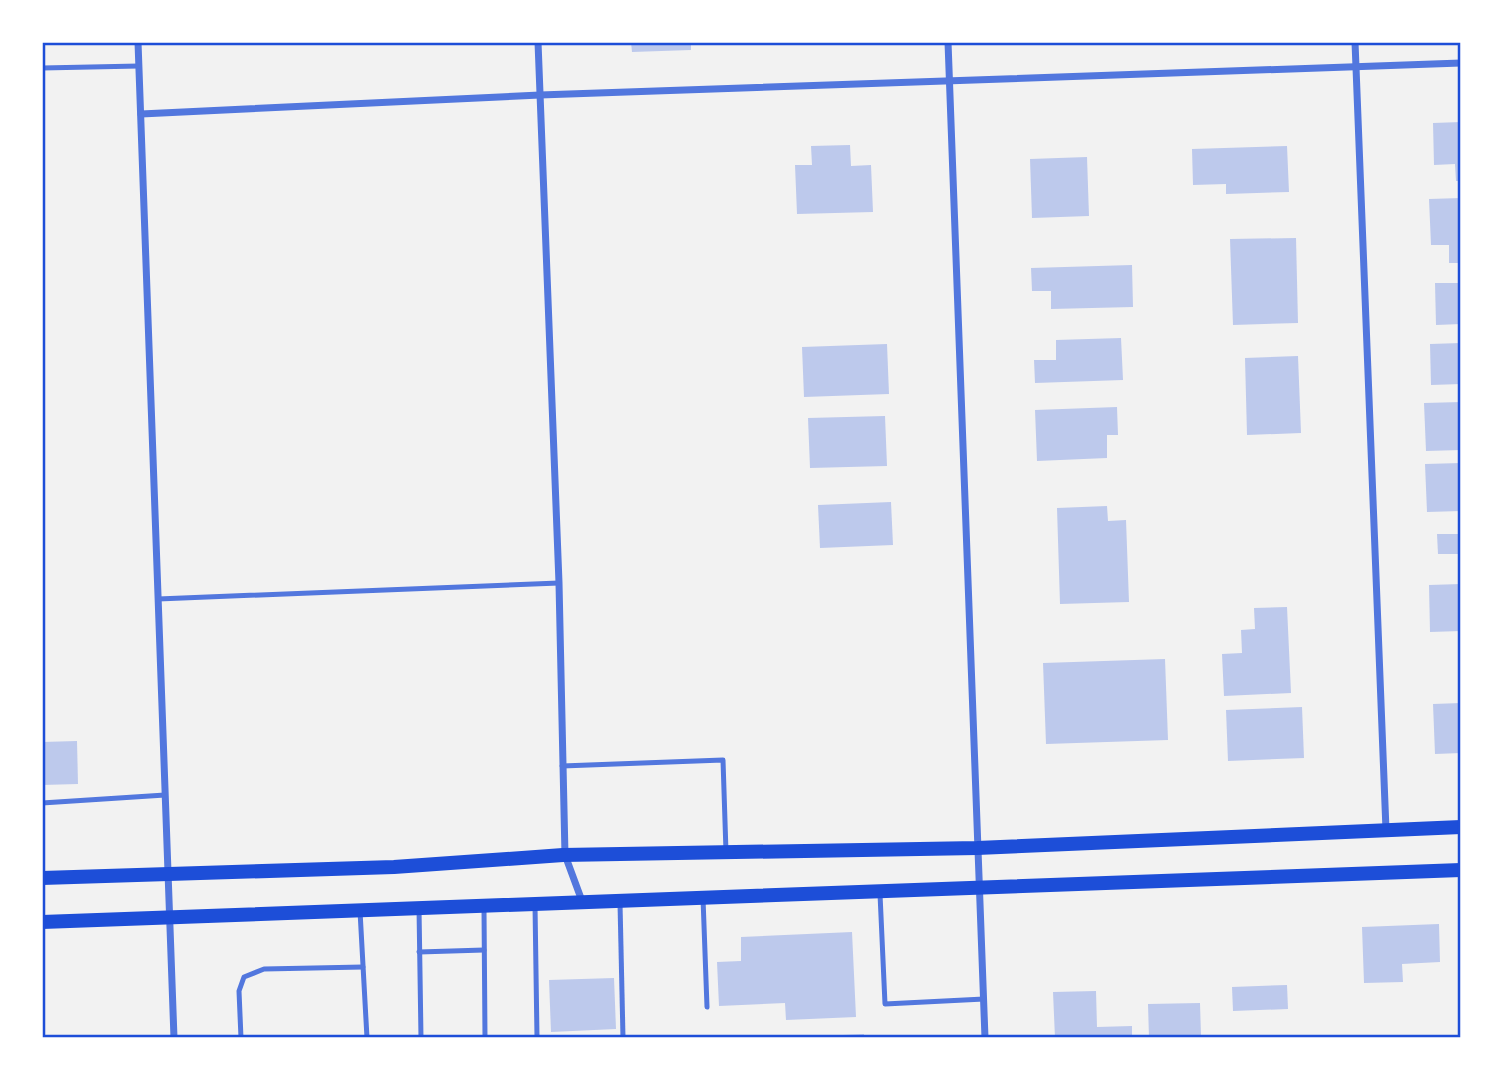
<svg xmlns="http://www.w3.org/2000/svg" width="1503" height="1080" viewBox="0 0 1503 1080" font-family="Jost,sans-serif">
  <rect width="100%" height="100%" fill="#f2f2f2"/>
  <g fill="#bdc9ec">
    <path d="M 631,42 L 691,42 L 691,50 L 632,52 Z"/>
    <path d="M 1461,122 L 1461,181 L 1456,181 L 1455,164 L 1434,165 L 1433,123 Z"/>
    <path d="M 850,145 L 851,166 L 871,165 L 873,212 L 797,214 L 795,165 L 812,165 L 811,146 Z"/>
    <path d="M 1287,146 L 1289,192 L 1226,194 L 1226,184 L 1193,185 L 1192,149 Z"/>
    <path d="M 1087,157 L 1089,216 L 1032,218 L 1030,159 Z"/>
    <path d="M 1461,198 L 1461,263 L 1449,263 L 1449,245 L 1431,245 L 1429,199 Z"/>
    <path d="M 1296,238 L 1298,323 L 1233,325 L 1230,239 Z"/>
    <path d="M 1132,265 L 1133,307 L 1051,309 L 1051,291 L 1032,291 L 1031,268 Z"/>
    <path d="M 1435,283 L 1461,283 L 1461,324 L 1436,325 Z"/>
    <path d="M 1121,338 L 1123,380 L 1035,383 L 1034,360 L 1056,360 L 1056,340 Z"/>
    <path d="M 1461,343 L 1461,384 L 1431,385 L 1430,344 Z"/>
    <path d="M 887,344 L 889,394 L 804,397 L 802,347 Z"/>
    <path d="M 1298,356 L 1301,433 L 1247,435 L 1245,358 Z"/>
    <path d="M 1461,402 L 1461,450 L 1426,451 L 1424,403 Z"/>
    <path d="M 1117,407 L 1118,435 L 1107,435 L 1107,458 L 1037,461 L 1035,410 Z"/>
    <path d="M 885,416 L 887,466 L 810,468 L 808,418 Z"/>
    <path d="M 1461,463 L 1461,511 L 1427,512 L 1425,464 Z"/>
    <path d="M 891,502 L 893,545 L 820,548 L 818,505 Z"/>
    <path d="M 1107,506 L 1108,521 L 1126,520 L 1129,602 L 1060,604 L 1057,508 Z"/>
    <path d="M 1437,534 L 1461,534 L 1461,554 L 1438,554 Z"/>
    <path d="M 1461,584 L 1461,631 L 1430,632 L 1429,585 Z"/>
    <path d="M 1287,607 L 1291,693 L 1224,696 L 1222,654 L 1242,653 L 1241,630 L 1255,629 L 1254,608 Z"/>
    <path d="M 1165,659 L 1168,740 L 1046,744 L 1043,663 Z"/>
    <path d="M 1461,703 L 1461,753 L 1435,754 L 1433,704 Z"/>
    <path d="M 1302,707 L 1304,758 L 1228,761 L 1226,710 Z"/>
    <path d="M 77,741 L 78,784 L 42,785 L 42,742 Z"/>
    <path d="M 1439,924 L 1440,962 L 1402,964 L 1403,982 L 1364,983 L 1362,927 Z"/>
    <path d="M 852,932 L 856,1017 L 786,1020 L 785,1003 L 719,1006 L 717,962 L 741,961 L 741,937 Z"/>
    <path d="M 614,978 L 616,1029 L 551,1032 L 549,980 Z"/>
    <path d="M 1287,985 L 1288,1009 L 1233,1011 L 1232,987 Z"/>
    <path d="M 1096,991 L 1097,1027 L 1132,1026 L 1132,1038 L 1055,1038 L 1053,992 Z"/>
    <path d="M 1200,1003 L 1201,1036 L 1149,1038 L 1148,1004 Z"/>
    <path d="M 864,1034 L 864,1038 L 822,1038 L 822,1036 Z"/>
  </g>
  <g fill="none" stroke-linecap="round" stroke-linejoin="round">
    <g stroke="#5277de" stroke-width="5">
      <path d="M 42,68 L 139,66"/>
      <path d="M 158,599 L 559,583"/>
      <path d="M 562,766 L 723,760 L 726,852"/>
      <path d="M 42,803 L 165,795"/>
      <path d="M 880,894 L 885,1004 L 984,999"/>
      <path d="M 703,898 L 707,1007"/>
      <path d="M 620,903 L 623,1038"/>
      <path d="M 535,905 L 537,1038"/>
      <path d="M 419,908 L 421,1038"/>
      <path d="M 484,909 L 485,1038"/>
      <path d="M 360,911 L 367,1038"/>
      <path d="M 419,952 L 484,950"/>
      <path d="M 241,1038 L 239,991 L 244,977 L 264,969 L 363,967"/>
    </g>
    <g stroke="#5277de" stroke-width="7">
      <path d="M 138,42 L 174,1038"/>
      <path d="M 538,42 L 559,583 L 565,855 L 582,901"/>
      <path d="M 948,42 L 985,1038"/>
      <path d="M 1355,42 L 1386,830"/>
      <path d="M 141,114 L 540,95 L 1461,63"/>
    </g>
    <g stroke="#1d4ed8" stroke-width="14">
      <path d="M 42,878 L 394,867 L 563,855 L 977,848 L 1461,827"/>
      <path d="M 42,922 L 1461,870"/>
    </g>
  </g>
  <rect width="1503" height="1080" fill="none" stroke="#ffffff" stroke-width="88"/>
  <rect x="44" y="44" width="1415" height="992" fill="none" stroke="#1d4ed8" stroke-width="2.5"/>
</svg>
